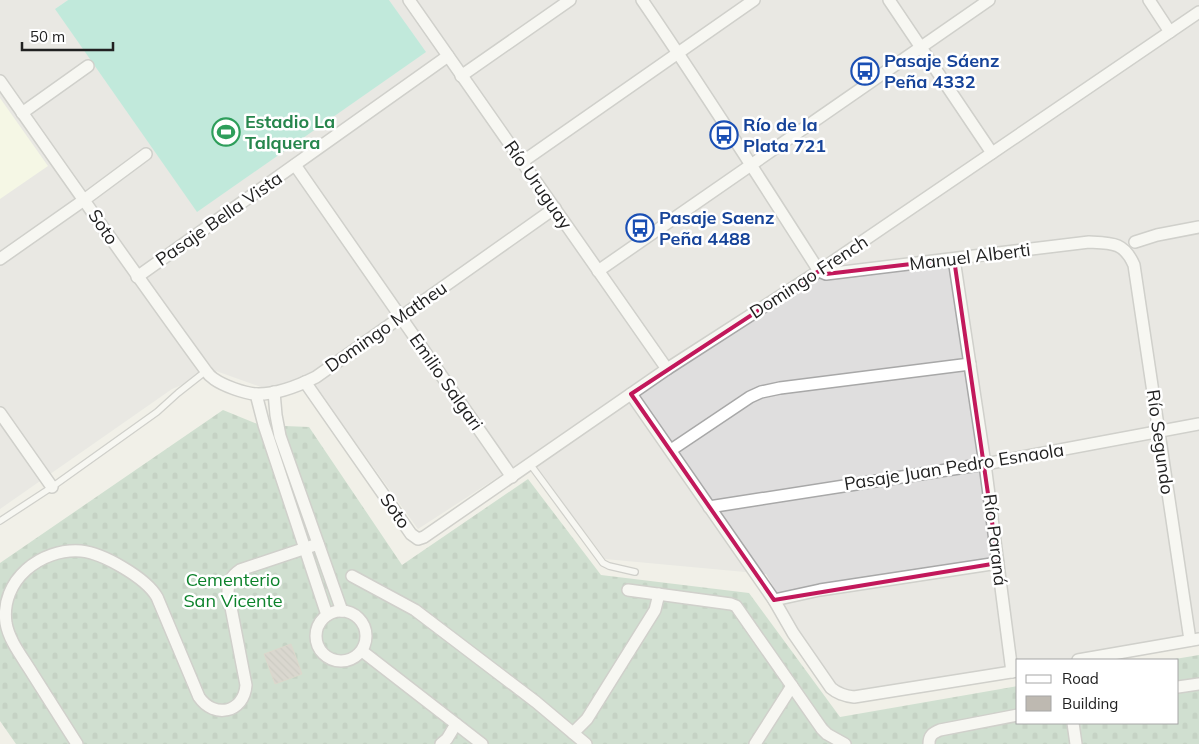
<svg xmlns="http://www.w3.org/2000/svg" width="1199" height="744" viewBox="0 0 1199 744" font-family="Mulish,sans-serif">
  <defs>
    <pattern id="cemetery-stones" width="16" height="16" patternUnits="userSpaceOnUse" patternTransform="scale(1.25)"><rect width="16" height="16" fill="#a9cab4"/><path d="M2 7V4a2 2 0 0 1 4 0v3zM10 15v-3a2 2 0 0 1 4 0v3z" fill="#91ad9a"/></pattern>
    <pattern id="building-back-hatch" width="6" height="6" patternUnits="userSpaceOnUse" patternTransform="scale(1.25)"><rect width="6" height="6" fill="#beb9b1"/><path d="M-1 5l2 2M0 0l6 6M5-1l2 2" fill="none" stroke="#a39f98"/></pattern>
  </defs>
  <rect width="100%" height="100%" fill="#f1f0e8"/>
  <path fill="#dfdede" d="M 0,0 L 68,0 L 55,9 L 425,53 L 389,0 L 1199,0 L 1199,640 L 1081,660 L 1018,660 L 1018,671 L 838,701 L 766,574 L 605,559 L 529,457 L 418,529 L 309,378 L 264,388 L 216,371 L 172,389 L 0,509 Z"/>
  <path fill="#faffe3" d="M 0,98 L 48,166 L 0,199 Z"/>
  <path fill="url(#cemetery-stones)" d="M 223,410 L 260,425 L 309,427 L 402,565 L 528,479 L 601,575 L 749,593 L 840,717 L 1018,686 L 1018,723 L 1178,723 L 1178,660 L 1169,660 L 1199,655 L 1199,744 L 16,744 L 0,721 L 0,563 Z"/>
  <path fill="#87e0cd" d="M 68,0 L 389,0 L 426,52 L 197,212 L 55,9 Z"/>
  <path fill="url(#building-back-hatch)" stroke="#c3baaa" d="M 291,644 L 302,674 L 275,684 L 264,654 Z"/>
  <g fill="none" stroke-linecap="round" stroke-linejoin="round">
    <g stroke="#a8a8a8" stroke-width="8">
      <g id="service">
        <path d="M 530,464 L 603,563 L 609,566 L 635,572"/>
        <path d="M 0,521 L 52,487 L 157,412 L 178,393 L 206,371"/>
      </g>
    </g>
    <g stroke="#a8a8a8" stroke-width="14">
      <g id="minor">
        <path d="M 409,0 L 667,369"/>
        <path d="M 642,0 C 703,89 761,180 819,271 L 826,274 L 1089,242 C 1112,243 1124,242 1134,265 L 1190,640"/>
        <path d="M 889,0 L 992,153"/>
        <path d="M 1149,0 L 1170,32"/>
        <path d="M 461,76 L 570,0"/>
        <path d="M 0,81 C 68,178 136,275 206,371 C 208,374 211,377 214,379 C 224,386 244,393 255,394 C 275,395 298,386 316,377 L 555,208"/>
        <path d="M 22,113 L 88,66"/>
        <path d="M 522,162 L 754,0"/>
        <path d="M 295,165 L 512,477"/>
        <path d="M 1135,242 L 1157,235 L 1199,227"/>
        <path d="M 0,259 L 84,200 L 146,154"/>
        <path d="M 954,259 L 985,464 L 1012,672"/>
        <path d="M 598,271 L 989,0"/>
        <path d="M 137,277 L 448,56"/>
        <path d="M 305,382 L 411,534 L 418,539 L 424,537 L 667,369 L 819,271 L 1199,12"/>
        <path d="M 274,392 L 276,415 L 280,436 L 342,611"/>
        <path d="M 256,394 L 264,425 L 327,615"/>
        <path d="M 631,394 L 774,600 L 793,633 L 831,688 C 838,694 845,696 854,697 L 1018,671"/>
        <path d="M 0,413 L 52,487"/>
        <path d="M 671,450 L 750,397 L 761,392 L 780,388 L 970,364"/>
        <path d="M 709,507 L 985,464 L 1199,424"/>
        <path d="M 352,576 L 415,610 L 536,702 L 586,744"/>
        <path d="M 628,590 L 731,604 L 736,606 L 822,729 L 827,734 L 845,744"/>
        <path d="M 774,600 L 820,590 L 998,563"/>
        <circle cx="341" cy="636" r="25"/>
        <path d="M 362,651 L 482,744"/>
        <path d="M 1078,660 L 1199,639"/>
        <path d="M 1178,687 L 1199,684"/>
        <path d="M 1073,723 L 1076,744"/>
        <path d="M 573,733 L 587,719 L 655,610 L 659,594"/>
        <path d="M 77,744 C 62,720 47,697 32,673 C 23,658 9,641 6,623 C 0,580 41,548 81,551 C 103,553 146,578 157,597 L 199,697 C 214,719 244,713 246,685 L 228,592 C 228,582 231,576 240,570 L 318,544"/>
        <path d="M 441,744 L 447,739 L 456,724"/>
        <path d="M 755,744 L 792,686"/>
        <path d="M 929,744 C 929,735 933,733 940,730 L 1018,715"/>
      </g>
    </g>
    <use href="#service" stroke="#fff" stroke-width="5.5"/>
    <use href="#minor" stroke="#fff" stroke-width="11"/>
  </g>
  <path d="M0 0H1199V744H0ZM 954,259 L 998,563 L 774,600 L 631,394 L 819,271 L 826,274 Z" fill="#f1f0e8" fill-opacity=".55" fill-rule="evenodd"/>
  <path fill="none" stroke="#c2185b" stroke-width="4" stroke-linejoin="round" d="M 954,259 L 998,563 L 774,600 L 631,394 L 819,271 L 826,274 Z"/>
  <defs>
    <g id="bus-ring" transform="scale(1.4375)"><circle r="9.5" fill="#fff" stroke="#1a4fb4" stroke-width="1.5"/><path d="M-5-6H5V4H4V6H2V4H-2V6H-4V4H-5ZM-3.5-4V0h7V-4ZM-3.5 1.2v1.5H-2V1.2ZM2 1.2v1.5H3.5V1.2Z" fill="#1a4fb4"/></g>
    <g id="stadium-ring" transform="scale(1.4375)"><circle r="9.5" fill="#fff" stroke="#2e9e5b" stroke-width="1.5"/><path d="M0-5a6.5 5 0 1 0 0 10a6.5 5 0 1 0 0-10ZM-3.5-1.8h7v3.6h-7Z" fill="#2e9e5b"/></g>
  </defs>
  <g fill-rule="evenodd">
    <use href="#bus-ring" x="865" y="71"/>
    <use href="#stadium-ring" x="226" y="132"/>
    <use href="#bus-ring" x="724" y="135"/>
    <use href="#bus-ring" x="640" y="228"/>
  </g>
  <g text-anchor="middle" stroke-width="5" stroke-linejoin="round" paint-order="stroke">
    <g font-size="18" font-weight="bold" fill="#164399" stroke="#fff" text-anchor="start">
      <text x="884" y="67">Pasaje Sáenz<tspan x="884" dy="21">Peña 4332</tspan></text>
      <text x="743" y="131">Río de la<tspan x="743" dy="21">Plata 721</tspan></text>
      <text x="659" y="224">Pasaje Saenz<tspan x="659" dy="21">Peña 4488</tspan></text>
    </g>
    <g font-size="18" font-weight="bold" fill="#27864d" stroke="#fff" text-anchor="start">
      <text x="245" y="128">Estadio La<tspan x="245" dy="21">Talquera</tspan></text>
    </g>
    <g font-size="18" fill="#212121" stroke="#fff">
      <text transform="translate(538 185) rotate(55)" y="6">Río Uruguay</text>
      <text transform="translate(219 219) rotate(-35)" y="6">Pasaje Bella Vista</text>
      <text transform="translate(103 227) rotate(56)" y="6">Soto</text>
      <text transform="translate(970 257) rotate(-7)" y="6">Manuel Alberti</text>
      <text transform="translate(809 277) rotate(-33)" y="6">Domingo French</text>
      <text transform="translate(386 327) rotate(-35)" y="6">Domingo Matheu</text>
      <text transform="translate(446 382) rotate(55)" y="6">Emilio Salgari</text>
      <text transform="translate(1160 442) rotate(82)" y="6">Río Segundo</text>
      <text transform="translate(954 467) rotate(-9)" y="6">Pasaje Juan Pedro Esnaola</text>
      <text transform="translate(395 511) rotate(55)" y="6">Soto</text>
      <text transform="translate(995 540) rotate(83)" y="6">Río Paraná</text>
    </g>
    <g font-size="18" fill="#0c822b" stroke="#fff">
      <text x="233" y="586">Cementerio<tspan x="233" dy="21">San Vicente</tspan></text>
    </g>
  </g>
  <rect x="1016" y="659" width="162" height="65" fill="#ffffff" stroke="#a6a6a6"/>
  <rect x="1026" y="675" width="25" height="8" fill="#ffffff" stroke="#a6a6a6"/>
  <text x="1062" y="684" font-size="15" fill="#212121">Road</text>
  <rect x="1026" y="696" width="25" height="15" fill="#beb9b1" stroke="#a6a6a6"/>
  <text x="1062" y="709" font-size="15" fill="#212121">Building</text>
  <path d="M22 42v8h91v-8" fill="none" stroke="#212121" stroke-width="2.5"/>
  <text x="30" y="42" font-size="15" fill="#212121" stroke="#ffffff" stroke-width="4" paint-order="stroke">50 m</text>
</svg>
